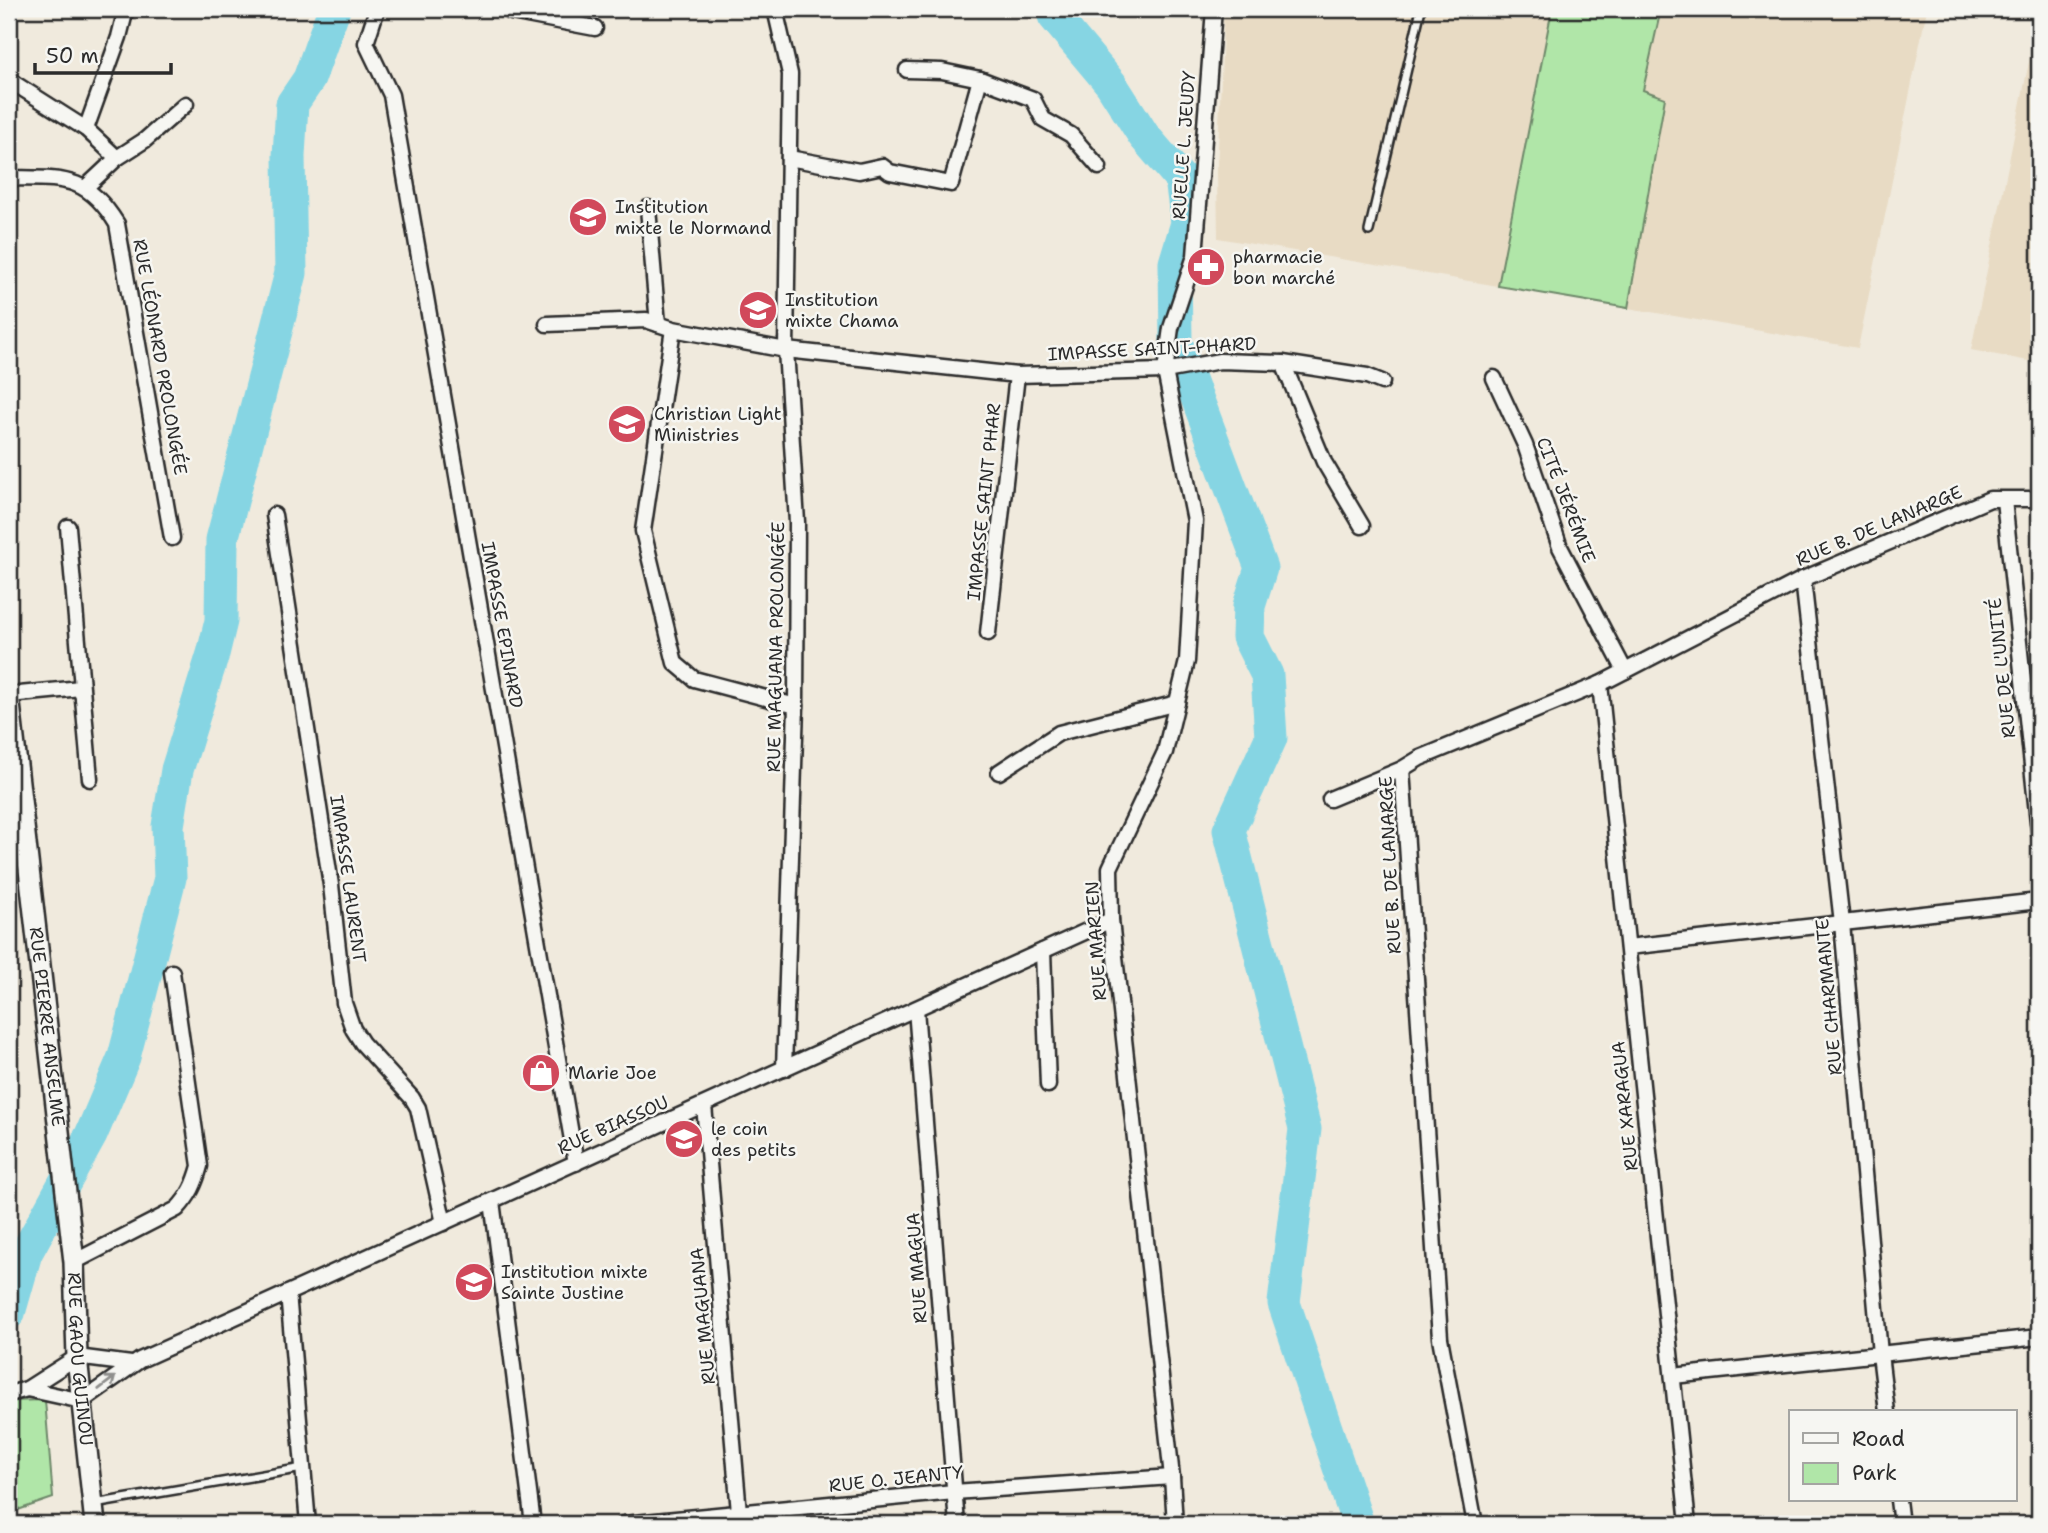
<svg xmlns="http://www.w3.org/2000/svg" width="2048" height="1533" viewBox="0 0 2048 1533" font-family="'Shantell Sans',sans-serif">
  <rect width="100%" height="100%" fill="#f0eadd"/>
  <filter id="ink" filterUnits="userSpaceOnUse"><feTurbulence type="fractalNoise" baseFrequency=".0143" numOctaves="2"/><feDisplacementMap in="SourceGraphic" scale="14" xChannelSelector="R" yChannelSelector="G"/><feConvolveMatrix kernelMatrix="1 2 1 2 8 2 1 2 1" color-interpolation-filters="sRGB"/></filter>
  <g filter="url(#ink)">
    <g fill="#e8dbc4">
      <path d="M 1224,9 L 1552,9 L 1498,286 L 1218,238 L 1217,171 Z"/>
      <path d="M 1661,9 L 1927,9 L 1858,348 L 1628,308 L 1665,99 L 1643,90 Z"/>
      <path d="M 2039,12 L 2039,363 L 1971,350 Z"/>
    </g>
    <g fill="#b0e6a8" stroke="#6e886a" stroke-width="2">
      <path d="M 1552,9 L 1661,9 L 1643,90 L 1665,98 L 1628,308 L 1498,286 Z"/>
      <path d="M 45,1400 L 53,1498 L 9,1513 L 9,1401 Z"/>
    </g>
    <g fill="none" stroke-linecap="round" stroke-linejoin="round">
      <g stroke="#86d5e3" stroke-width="33">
        <path d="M 1053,9 L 1054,16 L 1111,84 L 1144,136 L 1181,179 L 1187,223 L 1175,263 L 1176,342 L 1261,568 L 1249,606 L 1248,637 L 1267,675 L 1271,738 L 1229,830 L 1305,1129 L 1284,1303 L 1358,1524"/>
        <path d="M 9,1313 L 26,1253 L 91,1135 L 124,1057 L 145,976 L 170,878 L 168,826 L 177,770 L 213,654 L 221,621 L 222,540 L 291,273 L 289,156 L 292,104 L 309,79 L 334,9"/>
      </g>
      <g stroke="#2b2b2b" stroke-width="12">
        <g id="service">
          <path d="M 1369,231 L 1421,9"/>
          <path d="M 94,1504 L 303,1468"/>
        </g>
      </g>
      <g stroke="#2b2b2b" stroke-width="19">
        <g id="minor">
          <path d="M 377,9 L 366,43 L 391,95 L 576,1163"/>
          <path d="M 511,9 L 511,12 L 595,28"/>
          <path d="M 775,9 L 790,74 L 786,350 L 797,522 L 796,706 L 784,1069"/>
          <path d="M 907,70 L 942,71 L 980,79"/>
          <path d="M 9,80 L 86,129 L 117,158"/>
          <path d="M 86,129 L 119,37 L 126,9"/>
          <path d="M 789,158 L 859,171 L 882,166 L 890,172 L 951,184 L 980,79 L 1033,99 L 1043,119 L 1071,135 L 1099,167"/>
          <path d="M 9,178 C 63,179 86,174 117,224 L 172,538"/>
          <path d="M 85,188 L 117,158 L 145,140 L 186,104"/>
          <path d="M 648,208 L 658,324"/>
          <path d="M 547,324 L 646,320 L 673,329 L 786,350 L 1017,375 L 1165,371 L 1220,361 L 1283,363 L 1367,376 L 1382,382"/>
          <path d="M 673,329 L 643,531 L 675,663 L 694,679 L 796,706"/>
          <path d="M 1283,363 L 1324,462 L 1362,526"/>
          <path d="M 1494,378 L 1525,445 L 1560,547 L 1625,671"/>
          <path d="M 2004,500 L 2039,832"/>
          <path d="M 274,515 L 331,885 L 344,1003 L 353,1029 L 362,1043 L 412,1098 L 418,1108 L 444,1223"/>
          <path d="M 68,527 L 90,779"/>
          <path d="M 1803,579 L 1842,923 L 1880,1354 L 1887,1412"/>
          <path d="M 988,633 L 1017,375"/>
          <path d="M 1600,684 L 1688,1524"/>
          <path d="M 9,695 L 81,688"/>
          <path d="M 1402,769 L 1440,1338 L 1475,1524"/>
          <path d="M 999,772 L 1059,733 L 1177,703"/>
          <path d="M 1330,799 L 1402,769 L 1420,758 L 1600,684 L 1803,579 L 1990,499 L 2039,499"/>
          <path d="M 9,850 L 26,846"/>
          <path d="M 1628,947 L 2039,901"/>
          <path d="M 1043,951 L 1048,1085"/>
          <path d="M 916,1009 L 957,1524"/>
          <path d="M 704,1105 L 740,1524"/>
          <path d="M 492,1201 L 533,1524"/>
          <path d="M 74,1262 L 177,1209 C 190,1195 195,1184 200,1166 L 172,972"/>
          <path d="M 288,1293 L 308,1524"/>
          <path d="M 1673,1376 L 2039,1337"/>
          <path d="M 27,1389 L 82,1401 L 140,1360 L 1111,920"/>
          <path d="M 9,1394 L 27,1389 L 77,1357 L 131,1364"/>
          <path d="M 1898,1500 L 1901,1524"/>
          <path d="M 624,1524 L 954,1492 L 1172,1477"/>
          <path d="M 1175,1524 L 1172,1477 L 1111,920 L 1110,868 L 1165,752 L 1187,661 L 1195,521 L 1165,371 L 1171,328 L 1195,256 L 1214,9"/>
        </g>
      </g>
      <g stroke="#2b2b2b" stroke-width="24">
        <g id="tertiary">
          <path id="s1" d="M 9,695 L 74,1262 L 77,1357 L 95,1524"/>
        </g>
      </g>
      <use href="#service" stroke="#f6f6f2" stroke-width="7"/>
      <use href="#minor" stroke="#f6f6f2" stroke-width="14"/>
      <use href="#tertiary" stroke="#f6f6f2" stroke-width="19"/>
    </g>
    <defs><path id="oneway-shaft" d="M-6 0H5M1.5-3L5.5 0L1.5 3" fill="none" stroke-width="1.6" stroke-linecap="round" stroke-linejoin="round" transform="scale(1.75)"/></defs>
    <use stroke="#90908e" href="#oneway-shaft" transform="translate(107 1383) rotate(-38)"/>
  </g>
  <defs>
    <g id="school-disc" transform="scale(2.0125)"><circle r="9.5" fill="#d1495b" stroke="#f6f6f2"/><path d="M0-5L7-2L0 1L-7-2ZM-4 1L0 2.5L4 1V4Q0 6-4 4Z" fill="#fff"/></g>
    <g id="pharmacy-disc" transform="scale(2.0125)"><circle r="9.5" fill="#d1495b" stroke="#f6f6f2"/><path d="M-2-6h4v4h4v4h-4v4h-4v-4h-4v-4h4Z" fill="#fff"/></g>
    <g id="shop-disc" transform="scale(2.0125)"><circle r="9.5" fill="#d1495b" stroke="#f6f6f2"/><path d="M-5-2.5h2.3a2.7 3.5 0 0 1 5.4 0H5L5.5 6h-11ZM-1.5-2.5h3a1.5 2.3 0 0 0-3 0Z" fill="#fff"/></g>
  </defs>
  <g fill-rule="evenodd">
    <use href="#school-disc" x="588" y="217"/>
    <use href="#pharmacy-disc" x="1206" y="267"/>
    <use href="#school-disc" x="758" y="310"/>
    <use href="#school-disc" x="627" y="424"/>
    <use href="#shop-disc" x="541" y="1073"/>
    <use href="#school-disc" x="684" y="1139"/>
    <use href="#school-disc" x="474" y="1282"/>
  </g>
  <g text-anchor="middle" stroke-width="5" stroke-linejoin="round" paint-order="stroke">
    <g font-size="18" fill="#2b2b2b" stroke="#f6f6f2">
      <text transform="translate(1184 145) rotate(-86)" y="6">RUELLE L. JEUDY</text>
      <text transform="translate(1152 349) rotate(-3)" y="6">IMPASSE SAINT-PHARD</text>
      <text transform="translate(160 357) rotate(80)" y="6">RUE LÉONARD PROLONGÉE</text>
      <text transform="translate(1566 500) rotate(69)" y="6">CITÉ JÉRÉMIE</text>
      <text transform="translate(984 502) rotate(-84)" y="6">IMPASSE SAINT PHAR</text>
      <text transform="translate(1879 526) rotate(-23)" y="6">RUE B. DE LANARGE</text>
      <text transform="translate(502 625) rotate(80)" y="6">IMPASSE EPINARD</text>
      <text transform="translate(776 647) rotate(-89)" y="6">RUE MAGUANA PROLONGÉE</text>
      <text transform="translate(2002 668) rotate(-96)" y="6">RUE DE L'UNITÉ</text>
      <text transform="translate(1390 865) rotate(-93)" y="6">RUE B. DE LANARGE</text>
      <text transform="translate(348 879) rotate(82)" y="6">IMPASSE LAURENT</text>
      <text transform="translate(1096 941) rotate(-94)" y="6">RUE MARIEN</text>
      <text transform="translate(1829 997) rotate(-95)" y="6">RUE CHARMANTE</text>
      <text dy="6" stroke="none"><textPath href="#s1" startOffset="334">RUE PIERRE ANSELME</textPath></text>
      <text transform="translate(1625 1106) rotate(-96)" y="6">RUE XARAGUA</text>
      <text transform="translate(613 1125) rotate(-24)" y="6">RUE BIASSOU</text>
      <text transform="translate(917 1268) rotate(-94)" y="6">RUE MAGUA</text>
      <text transform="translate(703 1316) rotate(-95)" y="6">RUE MAGUANA</text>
      <text dy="6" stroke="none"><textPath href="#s1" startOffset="668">RUE GAOU GUINOU</textPath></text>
      <text transform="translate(896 1479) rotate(-6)" y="6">RUE O. JEANTY</text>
    </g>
    <g font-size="18" fill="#2b2b2b" stroke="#f6f6f2" text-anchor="start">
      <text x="615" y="213">Institution<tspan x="615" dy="21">mixte le Normand</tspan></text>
      <text x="1233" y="263">pharmacie<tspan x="1233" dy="21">bon marché</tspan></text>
      <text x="785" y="306">Institution<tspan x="785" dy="21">mixte Chama</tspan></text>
      <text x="654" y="420">Christian Light<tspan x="654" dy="21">Ministries</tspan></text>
      <text x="568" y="1079">Marie Joe</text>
      <text x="711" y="1135">le coin<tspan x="711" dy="21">des petits</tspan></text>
      <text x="501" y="1278">Institution mixte<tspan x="501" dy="21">Sainte Justine</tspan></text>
    </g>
  </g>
  <rect width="2048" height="1533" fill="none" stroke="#f6f6f2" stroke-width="35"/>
  <rect x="18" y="18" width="2013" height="1498" fill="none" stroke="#2b2b2b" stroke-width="2.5" filter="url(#ink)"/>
  <rect x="1789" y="1410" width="228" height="91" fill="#f6f6f2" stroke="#a5a5a2" stroke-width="2"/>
  <rect x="1803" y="1433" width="35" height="10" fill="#f6f6f2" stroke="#a5a5a2" stroke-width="2"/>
  <text x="1852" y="1446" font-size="21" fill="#2b2b2b">Road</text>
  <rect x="1803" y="1463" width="35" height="21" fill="#b0e6a8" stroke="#a5a5a2" stroke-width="2"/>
  <text x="1852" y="1480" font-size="21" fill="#2b2b2b">Park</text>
  <path d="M35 63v10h136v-10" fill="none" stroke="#2b2b2b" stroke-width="3.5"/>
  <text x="46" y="63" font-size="21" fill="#2b2b2b" stroke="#f6f6f2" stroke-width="5" paint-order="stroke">50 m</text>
</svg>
